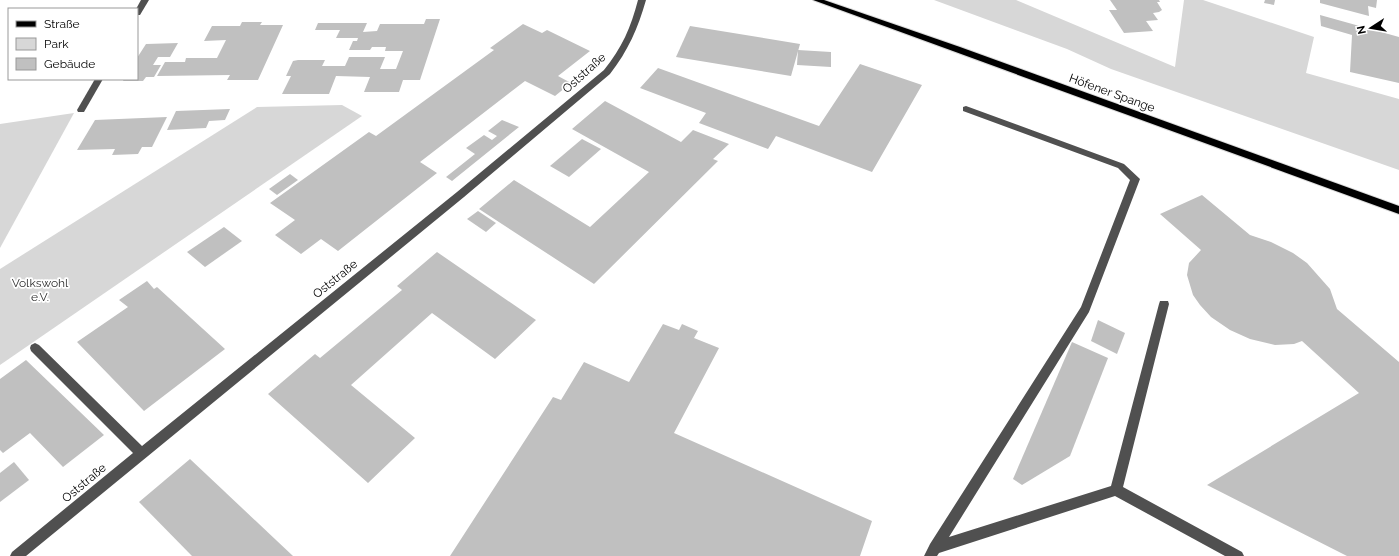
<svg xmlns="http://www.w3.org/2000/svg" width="1399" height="556" viewBox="0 0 1399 556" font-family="Raleway,sans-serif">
  <rect width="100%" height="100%" fill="#fff"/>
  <g fill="#d7d7d7">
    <path d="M 934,0 L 1016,0 L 1175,67 L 1184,0 L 1203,0 L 1314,37 L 1306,73 L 1399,99 L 1399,170 L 1111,69 L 1067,49 Z"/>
    <path d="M 342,105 L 362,116 L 0,365 L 0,269 L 257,107 Z"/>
    <path d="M 74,113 L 0,248 L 0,124 Z"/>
  </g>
  <g fill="#c0c0c0">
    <path d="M 1110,0 L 1159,0 L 1160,2 L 1157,2 L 1162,10 L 1159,12 L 1153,13 L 1158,20 L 1146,21 L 1153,31 L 1124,33 L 1109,10 L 1117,10 Z"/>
    <path d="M 1265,0 L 1275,0 L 1274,5 L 1264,3 Z"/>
    <path d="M 1320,0 L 1377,0 L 1376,8 L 1368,6 L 1369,16 L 1320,3 Z"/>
    <path d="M 1320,15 L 1399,37 L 1399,83 L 1350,72 L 1352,35 L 1321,26 Z"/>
    <path d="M 426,19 L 440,19 L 420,80 L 403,80 L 399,92 L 364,92 L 370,77 L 336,76 L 329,94 L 282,94 L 291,76 L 286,76 L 293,61 L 298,60 L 325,60 L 322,66 L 345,66 L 349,57 L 385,57 L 380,69 L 396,69 L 403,51 L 385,51 L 386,47 L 372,47 L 370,50 L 349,50 L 353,41 L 357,41 L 358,38 L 336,38 L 340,30 L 315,30 L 318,23 L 367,23 L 363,32 L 377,31 L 380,24 L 424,24 Z"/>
    <path d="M 242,22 L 262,22 L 260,25 L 283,25 L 258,80 L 227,80 L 230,75 L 157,76 L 165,62 L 185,62 L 186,58 L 217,58 L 226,40 L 204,41 L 212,26 L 240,26 Z"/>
    <path d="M 523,24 L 542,33 L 547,30 L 590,51 L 558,76 L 571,83 L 555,96 L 525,81 L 420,162 L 437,173 L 338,251 L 321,239 L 301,254 L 275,235 L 295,220 L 270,203 L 369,132 L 376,136 L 494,50 L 490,48 Z"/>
    <path d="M 690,26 L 800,44 L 791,76 L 676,57 Z"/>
    <path d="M 178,43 L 170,57 L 158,57 L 153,65 L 161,65 L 154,77 L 146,77 L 143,81 L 123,81 L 124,79 L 137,79 L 137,58 L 146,44 Z"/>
    <path d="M 798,50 L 831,52 L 831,67 L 797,65 Z"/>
    <path d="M 860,64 L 922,85 L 872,172 L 776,136 L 768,149 L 699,123 L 706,113 L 640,88 L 658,68 L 819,126 Z"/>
    <path d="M 605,101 L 681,142 L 693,130 L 729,144 L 713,159 L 718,161 L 594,284 L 479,209 L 514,180 L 590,227 L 649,172 L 572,129 Z"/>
    <path d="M 230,109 L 225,120 L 209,121 L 206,128 L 167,130 L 176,111 Z"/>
    <path d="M 167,117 L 152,147 L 142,147 L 138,154 L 112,155 L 115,149 L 77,150 L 95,120 Z"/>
    <path d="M 502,120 L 519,127 L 452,181 L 446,177 L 475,154 L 466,148 L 484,135 L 492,140 L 497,136 L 488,131 Z"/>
    <path d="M 582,139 L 601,149 L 569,177 L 550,166 Z"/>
    <path d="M 290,174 L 298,180 L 277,195 L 269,189 Z"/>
    <path d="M 1202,195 L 1250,235 L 1271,242 L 1293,253 L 1307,263 L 1330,289 L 1337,309 L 1399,362 L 1399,556 L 1347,556 L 1207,485 L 1359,393 L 1302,341 L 1294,344 L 1275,345 L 1250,339 L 1230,330 L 1211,317 L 1200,305 L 1193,295 L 1187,275 L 1189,263 L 1201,250 L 1160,214 Z"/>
    <path d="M 478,211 L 496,223 L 486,232 L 467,219 Z"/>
    <path d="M 224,227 L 242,241 L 205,267 L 187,252 Z"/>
    <path d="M 437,252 L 536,320 L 495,359 L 432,313 L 351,385 L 415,438 L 368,483 L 268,394 L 315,354 L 320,358 L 402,290 L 397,286 Z"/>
    <path d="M 147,281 L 154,289 L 157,287 L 225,349 L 144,411 L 77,342 L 128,307 L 119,300 Z"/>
    <path d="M 1098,320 L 1125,333 L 1117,354 L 1091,341 Z"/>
    <path d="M 663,324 L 679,330 L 682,324 L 698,331 L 694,338 L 719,348 L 674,433 L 872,521 L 860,556 L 450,556 L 553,397 L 561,400 L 584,362 L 629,382 Z"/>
    <path d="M 1072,342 L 1108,358 L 1070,456 L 1022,485 L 1013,479 Z"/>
    <path d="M 26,360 L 104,435 L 63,467 L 30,433 L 3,453 L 0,450 L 0,379 Z"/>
    <path d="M 190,459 L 293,556 L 192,556 L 139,502 Z"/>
    <path d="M 14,462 L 29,480 L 0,502 L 0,473 Z"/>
  </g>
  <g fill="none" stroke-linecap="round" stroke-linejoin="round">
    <g stroke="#dbdbdb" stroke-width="2">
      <path id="major" d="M 813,0 L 824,0 L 960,47 L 1399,206 L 1399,214 Z"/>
    </g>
    <g fill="#505050" fill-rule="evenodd">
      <path d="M 141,0 L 149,0 L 140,15 L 137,15 L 136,9 Z"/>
      <path d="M 638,0 L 646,0 C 638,28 628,51 610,74 L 464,197 L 26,556 L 10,556 L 12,552 L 133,453 L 31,351 L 30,348 L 31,345 L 35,343 L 39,345 L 142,446 L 457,192 L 604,70 C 622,48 631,27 638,0 Z"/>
      <path d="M 95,79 L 103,79 L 84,112 L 78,112 L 77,110 Z"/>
      <path d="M 966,106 L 1124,164 L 1140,179 L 1089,312 L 949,537 L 1111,486 L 1159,304 L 1160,301 L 1168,301 L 1169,304 L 1123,487 L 1242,552 L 1244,556 L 1225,556 L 1115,496 L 939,553 L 937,556 L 924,556 L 930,544 L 1081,307 L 1130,180 L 1118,168 L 963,111 L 963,107 Z"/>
    </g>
    <use href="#major" fill="#000" fill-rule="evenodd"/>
  </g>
  <g text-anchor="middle" stroke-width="3.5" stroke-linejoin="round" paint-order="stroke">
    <g font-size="12" fill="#000" stroke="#fff">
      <text transform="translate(584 73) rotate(-42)" y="4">Oststraße</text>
      <text transform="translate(1112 93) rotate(20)" y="4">Höfener Spange</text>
      <text transform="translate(335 279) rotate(-39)" y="4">Oststraße</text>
      <text transform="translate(84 483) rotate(-40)" y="4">Oststraße</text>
    </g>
    <g font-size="12" fill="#2e2e2e" stroke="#fff">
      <text x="40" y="287">Volkswohl<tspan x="40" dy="14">e.V.</tspan></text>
    </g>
  </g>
  <rect x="8" y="8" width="130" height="72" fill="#ffffff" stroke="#999999"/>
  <rect x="16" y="21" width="20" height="6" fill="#000000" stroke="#999999"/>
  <text x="44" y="28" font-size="12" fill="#000000">Straße</text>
  <rect x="16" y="38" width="20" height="12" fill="#d7d7d7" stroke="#999999"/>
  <text x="44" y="48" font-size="12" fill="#000000">Park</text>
  <rect x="16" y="58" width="20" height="12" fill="#c0c0c0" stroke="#999999"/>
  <text x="44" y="68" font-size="12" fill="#000000">Gebäude</text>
  <g transform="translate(1371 28) rotate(258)" stroke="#ffffff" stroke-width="3" paint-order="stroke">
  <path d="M0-3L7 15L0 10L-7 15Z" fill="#000000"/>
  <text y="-6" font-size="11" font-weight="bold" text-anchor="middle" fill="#000000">N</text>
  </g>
</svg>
